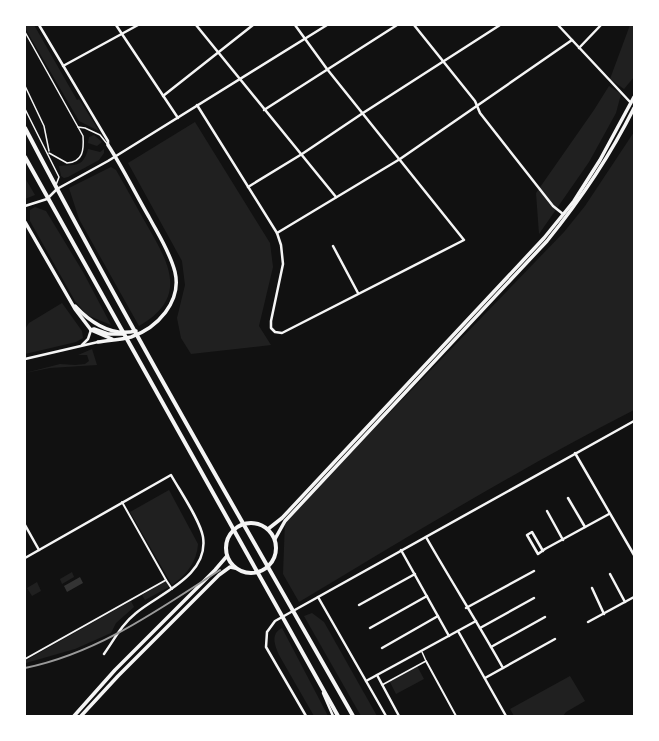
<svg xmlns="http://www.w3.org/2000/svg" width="659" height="741" viewBox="0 0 659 741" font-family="Helvetica,sans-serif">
  <rect width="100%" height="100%" fill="#111"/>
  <g fill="#202020">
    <path d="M 25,25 L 34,25 L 77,100 L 79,99 L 99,131 L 79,121 L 25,28 Z"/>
    <path d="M 630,25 L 634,25 L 634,77 L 624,89 L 610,79 Z"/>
    <path d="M 609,86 L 621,94 L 616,113 L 589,162 L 539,234 L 536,193 L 594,110 Z"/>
    <path d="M 195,122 L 270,243 L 273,267 L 259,326 L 271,345 L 191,354 L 181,338 L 177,318 L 185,285 L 182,261 L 128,163 Z"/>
    <path d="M 634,132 L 634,410 C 519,469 409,536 299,602 L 283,574 L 285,521 L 564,232 L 585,206 Z"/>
    <path d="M 94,135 L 102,142 L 97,146 L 88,143 L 89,137 Z"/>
    <path d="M 88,149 L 100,152 L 104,149 L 104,153 L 99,160 L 68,177 L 64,178 L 61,176 L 59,166 C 73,164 83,169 88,149 Z"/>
    <path d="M 111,167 L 116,170 C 127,189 137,208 148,227 C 170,265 188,298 139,326 L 79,219 L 69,188 Z"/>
    <path d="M 25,178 L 35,195 L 25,199 Z"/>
    <path d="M 35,207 L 46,211 L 83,272 L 111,325 L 87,315 L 75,301 L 30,221 L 30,210 Z"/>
    <path d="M 62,303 L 82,331 L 83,338 L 76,342 L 25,354 L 25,329 L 29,323 Z"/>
    <path d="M 92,349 L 97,365 L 50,368 L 25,373 L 60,364 L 75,365 L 85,364 L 89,361 L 87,355 L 78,355 Z"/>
    <path d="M 169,490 L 198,544 C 197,562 186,575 172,585 L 130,512 Z"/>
    <path d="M 72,572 L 74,577 L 62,584 L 60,579 Z"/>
    <path d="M 166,581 L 169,587 L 145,600 L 142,595 Z"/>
    <path d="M 37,582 L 41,591 L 32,596 L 27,588 Z"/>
    <path d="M 131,601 L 134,607 L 116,623 L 111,633 L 75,649 L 26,663 L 25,661 Z"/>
    <path d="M 312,613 L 324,622 L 377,716 L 361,716 L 304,616 Z"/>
    <path d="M 282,628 L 328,716 L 314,716 L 279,655 C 275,645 270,634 282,628 Z"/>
    <path d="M 417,666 L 424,679 L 396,694 L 389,680 Z"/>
    <path d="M 570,676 L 585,701 L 566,712 L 563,716 L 514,716 L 510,709 Z"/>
  </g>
  <path fill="#333" d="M 80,577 L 83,583 L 67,592 L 64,586 Z"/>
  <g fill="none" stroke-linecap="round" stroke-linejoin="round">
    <g stroke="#f5f5f5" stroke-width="1.5">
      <path d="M 25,32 L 83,136 C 84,150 83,162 67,163 L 49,153"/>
      <path d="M 25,86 L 44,126 L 49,151"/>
      <path d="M 25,109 L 59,177 L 56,185"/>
      <path d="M 78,127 L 85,128 L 100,135 L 108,145"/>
      <path d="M 382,685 L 426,661 L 422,652"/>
    </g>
    <g stroke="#f5f5f5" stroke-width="2">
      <path d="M 166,580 L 172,589"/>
      <path d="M 25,659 L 166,580 L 122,502"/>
      <path d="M 426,661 L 456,716"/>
    </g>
    <g stroke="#f5f5f5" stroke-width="2.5">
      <path d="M 39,25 L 108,141 L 108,145"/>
      <path d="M 116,25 L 178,118"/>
      <path d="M 196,25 L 336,197"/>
      <path d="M 414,25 L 475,101 L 480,113 L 553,206 L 563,214"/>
      <path d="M 558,25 L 631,103"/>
      <path d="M 579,48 L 601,25"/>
      <path d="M 63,66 L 138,25"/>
      <path d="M 163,96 L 253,25"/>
      <path d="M 197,105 L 277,233 L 281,245 L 283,264 L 271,321 L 271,328 L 275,332 L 282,333 L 464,240 L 327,69 L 295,25"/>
      <path d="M 264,110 L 397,25"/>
      <path d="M 248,187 L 302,154 L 363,113 L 500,25"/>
      <path d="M 25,206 L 47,199 L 57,189 L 108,161 L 327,25"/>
      <path d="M 277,233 L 400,159 L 572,40"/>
      <path d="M 333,246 L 358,293"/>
      <path d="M 82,345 L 88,339 L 91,330"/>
      <path d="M 25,359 L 98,342"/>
      <path d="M 575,453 L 634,555"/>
      <path d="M 568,498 L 585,527"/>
      <path d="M 547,511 L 563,540"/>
      <path d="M 25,525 L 39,550"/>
      <path d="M 426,537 C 451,581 478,623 503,668"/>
      <path d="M 401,550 L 449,636"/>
      <path d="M 543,551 L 532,532 L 527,535 L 538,554 L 545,549 L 609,514"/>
      <path d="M 25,558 L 171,475 C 180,491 200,520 203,537 C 209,576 160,593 136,613 C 122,624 114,640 104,654"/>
      <path d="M 610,574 L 625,602"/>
      <path d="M 592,588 L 604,614"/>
      <path d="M 318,597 L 386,716"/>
      <path d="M 359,605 L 415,574"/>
      <path d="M 466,608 L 534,571"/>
      <path d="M 588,622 L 634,597"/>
      <path d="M 370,628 L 427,596"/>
      <path d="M 480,628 L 534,598"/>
      <path d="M 458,631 L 506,716"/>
      <path d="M 491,647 L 545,617"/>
      <path d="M 382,648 L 438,616"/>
      <path d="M 377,675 L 399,716"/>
      <path d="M 485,678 L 555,639"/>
      <path d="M 366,681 L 476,621"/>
      <path d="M 323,693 L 333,716"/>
      <path d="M 306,716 L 266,647 L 267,632 L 275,621 L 634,421"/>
    </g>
    <g stroke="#f5f5f5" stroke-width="3.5">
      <path d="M 25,222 L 75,309 L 91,330 L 112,339"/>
      <path d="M 75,306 C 91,323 111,337 136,331"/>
      <path d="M 91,330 L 94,329 L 108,334 L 124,334"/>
      <path d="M 98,342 C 108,340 120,340 131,337 C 157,328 182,302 175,272 C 170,252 158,234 149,217 C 135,193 123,168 108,145"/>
      <path d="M 268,529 L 282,518 L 544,238 L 574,201 L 600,160 L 634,97"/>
      <path d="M 275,539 L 285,521 L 547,241 C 581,199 610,156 634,108"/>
      <path d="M 74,716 L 115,670 L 215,570 L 227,556"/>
      <path d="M 81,716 L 118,676 L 219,575 L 230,567 L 235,568"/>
    </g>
    <g stroke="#f5f5f5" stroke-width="4">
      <path d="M 25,128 C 129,327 242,521 353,716"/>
      <path d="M 25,157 L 338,716"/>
      <circle cx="251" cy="548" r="25"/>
    </g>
    <path stroke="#9a9a9a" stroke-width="2" d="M 25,668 C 98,653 158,610 220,570"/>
  </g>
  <rect width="659" height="741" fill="none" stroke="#ffffff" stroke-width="52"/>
</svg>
